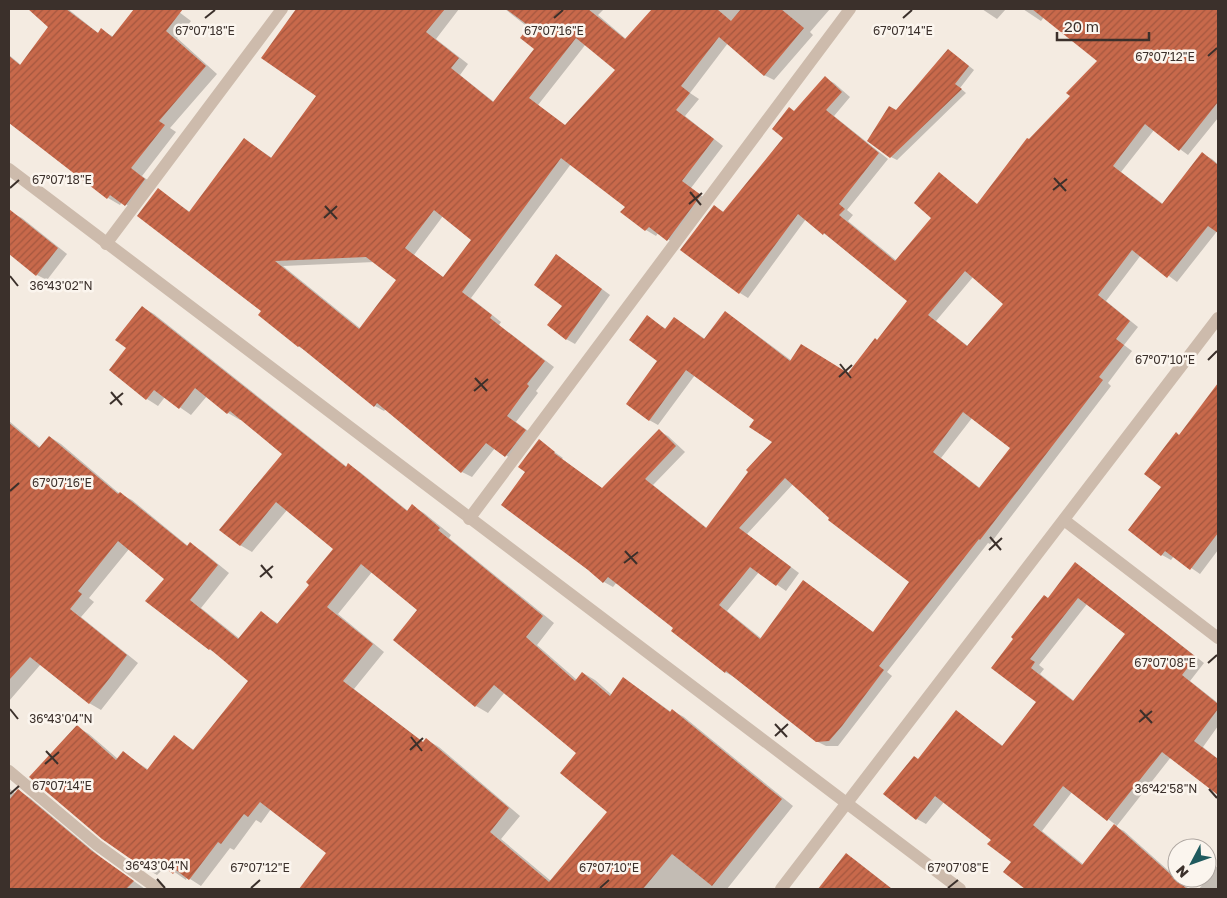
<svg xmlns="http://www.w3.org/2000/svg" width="1227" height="898" viewBox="0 0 1227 898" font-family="'Golos Text',sans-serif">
  <defs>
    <pattern id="building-hatch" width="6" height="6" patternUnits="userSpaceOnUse" patternTransform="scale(1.25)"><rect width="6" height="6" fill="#c8694b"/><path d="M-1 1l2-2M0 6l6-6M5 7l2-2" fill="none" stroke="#a4573f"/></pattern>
  </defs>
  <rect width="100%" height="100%" fill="#f4ebe1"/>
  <g fill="#0003" fill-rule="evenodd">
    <path d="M 30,9 L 68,9 L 98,33 L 101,30 L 114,37 L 135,9 L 175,9 L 191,21 L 177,38 L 217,74 L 170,128 L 176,132 L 142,176 L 156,186 L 137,211 L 122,202 L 120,205 L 108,198 L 9,121 L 9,55 L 21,65 L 50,26 Z"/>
    <path d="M 298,9 L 459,9 L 436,39 L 468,64 L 460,75 L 494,102 L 536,49 L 529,28 L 505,9 L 604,9 L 598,15 L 626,39 L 653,9 L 830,9 L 810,32 L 813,35 L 774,80 L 764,75 L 728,43 L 690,93 L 699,99 L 685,116 L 723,146 L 691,188 L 710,202 L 677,245 L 658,233 L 656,236 L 646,230 L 622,212 L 627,206 L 571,164 L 471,298 L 501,322 L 499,325 L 554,367 L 536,391 L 538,393 L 516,422 L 535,436 L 516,462 L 495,448 L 472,477 L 462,472 L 386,409 L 384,411 L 375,406 L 309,353 L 298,346 L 262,310 L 158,190 L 190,212 L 245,140 L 272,158 L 317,96 L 263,57 ZM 586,44 L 617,70 L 566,126 L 538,105 ZM 443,216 L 473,240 L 444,278 L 414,255 ZM 375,262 L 398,280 L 361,329 L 283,266 Z"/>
    <path d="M 982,9 L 1006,9 L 997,19 Z"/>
    <path d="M 1023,9 L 1218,9 L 1218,118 L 1188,155 L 1154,130 L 1121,172 L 1163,204 L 1203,154 L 1212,159 L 1218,164 L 1218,230 L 1177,282 L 1141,255 L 1106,301 L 1138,327 L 1124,345 L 1132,351 L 1108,383 L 1111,386 L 990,544 L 988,543 L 887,672 L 892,676 L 838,746 L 826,746 L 816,741 L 734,677 L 725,672 L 675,628 L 617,582 L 613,587 L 604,582 L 589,569 L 527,472 L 539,441 L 563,458 L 562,459 L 603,489 L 659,431 L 668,436 L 685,452 L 653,485 L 708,529 L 774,442 L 755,420 L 695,375 L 658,425 L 649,420 L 659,361 L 648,317 L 666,329 L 675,318 L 705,339 L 734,318 L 792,361 L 849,374 L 878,341 L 909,301 L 806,219 L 748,298 L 740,293 L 714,207 L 724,212 L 785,138 L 795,112 L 825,78 L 834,83 L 850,97 L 834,116 L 888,159 L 847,210 L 853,215 L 848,221 L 897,261 L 933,217 L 939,174 L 946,178 L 946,180 L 981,209 L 1029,140 L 1072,96 L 1099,61 L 1044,17 L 1041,21 ZM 973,277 L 1005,304 L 969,347 L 936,321 ZM 972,418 L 1012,448 L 980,488 L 941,458 ZM 793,484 L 911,581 L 874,633 L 804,581 L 762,639 L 727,611 L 759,572 L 786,591 L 799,573 L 747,534 Z"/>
    <path d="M 954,54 L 974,70 L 960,88 L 966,93 L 897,160 L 891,157 L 896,112 Z"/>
    <path d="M 12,213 L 22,218 L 67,254 L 47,280 L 37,275 L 9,252 L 9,217 Z"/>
    <path d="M 557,255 L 610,295 L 575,344 L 566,339 Z"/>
    <path d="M 142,307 L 154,314 L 347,467 L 349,465 L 360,472 L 408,511 L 412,506 L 424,513 L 451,535 L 449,538 L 554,623 L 537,645 L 577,680 L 583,673 L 595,680 L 612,695 L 624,679 L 635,686 L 671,712 L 673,711 L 684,717 L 793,806 L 727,889 L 386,889 L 359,866 L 271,809 L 261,823 L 256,820 L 234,850 L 230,848 L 201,886 L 187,877 L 186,880 L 166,866 L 157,875 L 145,868 L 77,727 L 89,734 L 118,759 L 123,753 L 149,770 L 174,737 L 194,750 L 250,681 L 218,655 L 209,649 L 165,578 L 129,549 L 89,598 L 94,602 L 81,617 L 138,663 L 101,710 L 89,703 L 41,664 L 9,701 L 9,421 L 41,448 L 50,437 L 61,444 L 120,494 L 132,500 L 188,546 L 190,544 L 202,551 L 229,573 L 201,608 L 240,639 L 261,613 L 279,624 L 311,585 L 335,549 L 287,510 L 252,552 L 240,545 L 284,454 L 241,419 L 240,420 L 228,413 L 207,396 L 191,415 L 165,397 L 158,406 L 147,399 L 128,348 ZM 372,572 L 419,610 L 395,640 L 476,706 L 488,713 L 505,692 L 577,753 L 609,812 L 551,881 L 501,839 L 520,816 L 439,747 L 427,740 L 424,743 L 354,689 L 384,652 L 338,614 Z"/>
    <path d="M 1218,385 L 1218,550 L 1200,574 L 1174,556 L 1171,560 L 1162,555 L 1130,530 L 1163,487 L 1180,436 Z"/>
    <path d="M 1075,564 L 1084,569 L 1204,663 L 1190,681 L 1218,703 L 1218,726 L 1203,747 L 1218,759 L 1218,793 L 1171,757 L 1116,827 L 1124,831 L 1189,889 L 1151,889 L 1130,871 L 1115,889 L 1026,889 L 1013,862 L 993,840 L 944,802 L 926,824 L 917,819 L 919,760 L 957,712 L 1003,746 L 1038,702 L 993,668 ZM 1087,604 L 1126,634 L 1074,701 L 1040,674 L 1044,669 L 1039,665 ZM 1072,792 L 1116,825 L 1084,865 L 1042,831 Z"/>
    <path d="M 9,788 L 16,794 L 19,791 L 30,798 L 104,860 L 145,889 L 9,889 Z"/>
    <path d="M 847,855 L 855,860 L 892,889 L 819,889 Z"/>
    <path d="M 1218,865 L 1218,889 L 1199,889 Z"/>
  </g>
  <g fill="url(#building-hatch)" fill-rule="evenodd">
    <path d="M 28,9 L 66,9 L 98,33 L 101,28 L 112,37 L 134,9 L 183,9 L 166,31 L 206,66 L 159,121 L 165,125 L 131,168 L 145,179 L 125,206 L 110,195 L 107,199 L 9,123 L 9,56 L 20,65 L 48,27 Z"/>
    <path d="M 296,9 L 445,9 L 426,32 L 459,58 L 451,68 L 493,102 L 534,49 L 520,38 L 529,26 L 506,9 L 588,9 L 625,39 L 652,9 L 717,9 L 731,21 L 741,9 L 781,9 L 804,28 L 764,76 L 719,37 L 681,86 L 690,93 L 676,110 L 714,139 L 682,181 L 701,195 L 667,241 L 649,227 L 645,231 L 620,212 L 625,207 L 561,158 L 462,292 L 492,315 L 490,318 L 545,361 L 527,384 L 529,386 L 507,416 L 526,430 L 505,457 L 486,443 L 461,473 L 377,403 L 374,407 L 299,346 L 298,347 L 258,315 L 261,311 L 137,216 L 158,188 L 189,212 L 244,138 L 271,158 L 316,96 L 261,58 ZM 576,38 L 615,70 L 565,125 L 529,98 ZM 434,210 L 471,240 L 443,277 L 405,248 ZM 366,257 L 396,280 L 359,329 L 275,261 Z"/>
    <path d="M 1032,9 L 1218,9 L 1218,102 L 1179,151 L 1145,124 L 1113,166 L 1162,204 L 1202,152 L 1218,165 L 1218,233 L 1208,226 L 1167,278 L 1132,250 L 1098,295 L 1130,321 L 1116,339 L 1124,345 L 1099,377 L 1103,380 L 980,540 L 979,539 L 879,666 L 884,670 L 842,726 L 829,741 L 816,742 L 726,671 L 725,673 L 671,631 L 673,628 L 608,577 L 603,583 L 588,570 L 501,505 L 525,472 L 518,467 L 539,439 L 555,452 L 554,453 L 602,488 L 659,429 L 676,446 L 645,479 L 706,528 L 748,472 L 746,470 L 772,442 L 749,427 L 754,420 L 686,370 L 649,421 L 626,404 L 657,361 L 629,340 L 647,315 L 665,329 L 674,317 L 704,339 L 725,311 L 790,361 L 801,344 L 848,373 L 875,338 L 877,340 L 907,301 L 824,233 L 823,235 L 798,214 L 739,294 L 680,250 L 714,205 L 723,212 L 783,138 L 772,129 L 789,107 L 794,111 L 825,76 L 842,92 L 826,110 L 879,153 L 839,204 L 845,209 L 839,215 L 895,261 L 931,218 L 914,203 L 939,172 L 977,204 L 1027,138 L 1029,139 L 1070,96 L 1066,93 L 1097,61 ZM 965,271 L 1003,304 L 967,346 L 928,315 ZM 963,412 L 1010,448 L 979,488 L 933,452 ZM 785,478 L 829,518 L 828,520 L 909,582 L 873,632 L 803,580 L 760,639 L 719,605 L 750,567 L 776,586 L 791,567 L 739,528 Z"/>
    <path d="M 948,49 L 969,66 L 955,84 L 962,89 L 890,158 L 867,141 L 889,106 L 896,110 Z"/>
    <path d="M 9,209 L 58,248 L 36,276 L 9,254 Z"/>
    <path d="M 556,254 L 602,289 L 566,340 L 547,325 L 562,306 L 534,285 Z"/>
    <path d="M 142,306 L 346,467 L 348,463 L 407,511 L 412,504 L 440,528 L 438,530 L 543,616 L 526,637 L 575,681 L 582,672 L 610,696 L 623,677 L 670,712 L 672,709 L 782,799 L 712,886 L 672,854 L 643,889 L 299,889 L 326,853 L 260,802 L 248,817 L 244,814 L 221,844 L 218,842 L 189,880 L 176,870 L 173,874 L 154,859 L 145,869 L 102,839 L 29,777 L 77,725 L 116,760 L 123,751 L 147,770 L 174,735 L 193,750 L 248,681 L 210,649 L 209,650 L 145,601 L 164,579 L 118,541 L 78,591 L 82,594 L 70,609 L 127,655 L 109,679 L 89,704 L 30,657 L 9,680 L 9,423 L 39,448 L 49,436 L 118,494 L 120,492 L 187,546 L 190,542 L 218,565 L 190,600 L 238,639 L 261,611 L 277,624 L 309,585 L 306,582 L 333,549 L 276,502 L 240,546 L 219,530 L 282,454 L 230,411 L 227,414 L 195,388 L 179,409 L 154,390 L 146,400 L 109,370 L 126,348 L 115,340 ZM 361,564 L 417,610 L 393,640 L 475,707 L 494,685 L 576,753 L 560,773 L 607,812 L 549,882 L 490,832 L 509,808 L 426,738 L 423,742 L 343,681 L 373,644 L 327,607 Z"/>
    <path d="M 1218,383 L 1218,533 L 1190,570 L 1165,551 L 1161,556 L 1128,530 L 1161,487 L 1144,474 L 1176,432 L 1179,435 Z"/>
    <path d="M 1075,562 L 1196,657 L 1182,675 L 1218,704 L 1218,709 L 1194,741 L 1218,759 L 1218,795 L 1162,752 L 1107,821 L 1063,786 L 1033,825 L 1082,865 L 1114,824 L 1187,889 L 1025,889 L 1003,872 L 1011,862 L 987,844 L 991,840 L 935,796 L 916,820 L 883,794 L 914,756 L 918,759 L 956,710 L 1002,746 L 1036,702 L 991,668 L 1013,639 L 1011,637 L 1044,595 L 1048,598 ZM 1078,598 L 1125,634 L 1073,701 L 1031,668 L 1035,662 L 1030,659 Z"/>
    <path d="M 18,789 L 92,851 L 134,881 L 126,889 L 9,889 L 9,800 Z"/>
    <path d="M 846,853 L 892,889 L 818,889 Z"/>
  </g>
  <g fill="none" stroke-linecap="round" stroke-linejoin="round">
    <g stroke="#cdbbac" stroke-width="12">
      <path d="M 9,169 L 960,889"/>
      <path d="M 106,244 L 282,9"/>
      <path d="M 469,519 L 850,9"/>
      <path d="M 1064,520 L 1218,638"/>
      <path d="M 9,771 L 97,845 L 158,889"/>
      <path d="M 781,889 L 1218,318"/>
    </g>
  </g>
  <path fill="none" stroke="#3b302b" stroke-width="2" d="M 205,18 L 215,10M 554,18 L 563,10M 903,18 L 912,10M 1208,56 L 1217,48M 1054,178 L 1066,191M 10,188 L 19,180M 1053,190 L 1067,179M 690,192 L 701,205M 689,204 L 702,193M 325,206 L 337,219M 324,218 L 337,206M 10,276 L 18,286M 1208,360 L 1217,351M 840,364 L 851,378M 839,377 L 852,365M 475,378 L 487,391M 474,391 L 488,379M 111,392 L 122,405M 110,404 L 123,393M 10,491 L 19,483M 990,537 L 1001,550M 989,550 L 1002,538M 625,551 L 637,564M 624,563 L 638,552M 261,565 L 272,578M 260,577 L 273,566M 1208,663 L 1217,655M 10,709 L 18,719M 1140,710 L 1152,723M 1139,722 L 1152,711M 775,724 L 787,737M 775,736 L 788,724M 411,737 L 422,751M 410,750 L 423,738M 46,751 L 58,764M 45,764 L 59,752M 1209,789 L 1217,798M 10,794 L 19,786M 157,879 L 165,888M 251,888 L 260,880M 600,888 L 609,880M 948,888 L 958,880"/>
  <g font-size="12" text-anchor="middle" fill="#3b302b" stroke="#fbf5ee" stroke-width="5" stroke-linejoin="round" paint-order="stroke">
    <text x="205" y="35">67°07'18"E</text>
    <text x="554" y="35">67°07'16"E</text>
    <text x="903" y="35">67°07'14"E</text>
    <text x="1165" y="61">67°07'12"E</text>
    <text x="62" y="184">67°07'18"E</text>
    <text x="61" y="290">36°43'02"N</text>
    <text x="1165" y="364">67°07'10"E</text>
    <text x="62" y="487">67°07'16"E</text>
    <text x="1165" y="667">67°07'08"E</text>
    <text x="61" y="723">36°43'04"N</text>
    <text x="62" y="790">67°07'14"E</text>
    <text x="1166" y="793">36°42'58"N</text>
    <text x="157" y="870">36°43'04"N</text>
    <text x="260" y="872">67°07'12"E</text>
    <text x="609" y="872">67°07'10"E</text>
    <text x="958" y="872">67°07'08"E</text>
  </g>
  <rect width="1227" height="898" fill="none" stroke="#3b302b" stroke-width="20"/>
  <g transform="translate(1192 863) rotate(229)"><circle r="24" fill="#fbf5ee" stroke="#aea6a0"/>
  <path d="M0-4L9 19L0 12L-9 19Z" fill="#1f5a5e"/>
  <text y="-8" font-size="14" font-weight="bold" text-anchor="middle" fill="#3b302b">N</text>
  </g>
  <path d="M1057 32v8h92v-8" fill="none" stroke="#3b302b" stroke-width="2.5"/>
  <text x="1064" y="32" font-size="15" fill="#3b302b" stroke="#fbf5ee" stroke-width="4" paint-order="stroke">20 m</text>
</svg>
